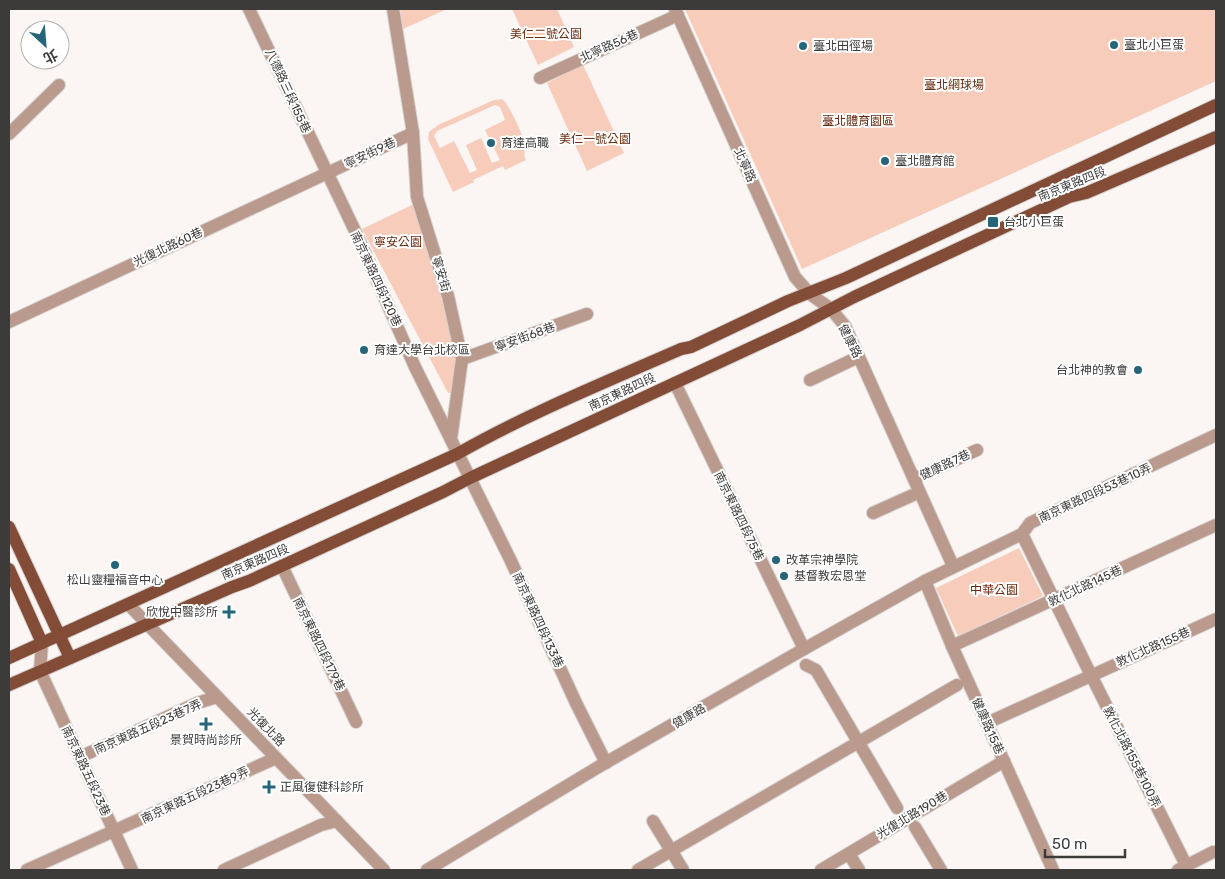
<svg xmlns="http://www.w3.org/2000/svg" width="1225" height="879" viewBox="0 0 1225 879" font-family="Rubik,'Noto Sans TC',sans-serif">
  <rect width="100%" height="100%" fill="#fbf5f3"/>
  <g fill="#f8ccbb" fill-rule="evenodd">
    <path d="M 400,9 L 447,9 L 403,29 Z"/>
    <path d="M 512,9 L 557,9 L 574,47 L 538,65 Z"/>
    <path d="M 685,9 L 1216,9 L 1216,81 L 802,269 Z"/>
    <path d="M 583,65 L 624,153 L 587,171 L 547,83 Z"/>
    <path d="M 502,99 C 509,104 524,137 525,145 C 525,152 523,154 526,160 L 505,170 L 503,166 L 473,180 L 474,182 L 453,192 L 428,139 L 429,132 L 438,125 L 494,100 ZM 495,105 L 500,107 L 505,120 L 485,130 L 500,160 L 492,163 L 481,138 L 466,145 L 477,170 L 470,173 L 454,141 L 440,148 L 434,136 L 437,131 Z"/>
    <path d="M 414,204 L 432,263 L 451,335 L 455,358 L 452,393 L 448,393 L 362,229 Z"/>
    <path d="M 1019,548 L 1043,596 L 958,636 L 936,588 Z"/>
  </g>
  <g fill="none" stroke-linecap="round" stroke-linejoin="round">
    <g stroke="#d5d0ce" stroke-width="14">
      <g id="minor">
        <path d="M 249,9 L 357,235 L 415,367 L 510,559 L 576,703 L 606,763"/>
        <path d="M 393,9 L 413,133 L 417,197 L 448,296 L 462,359 L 451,439"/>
        <path d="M 675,9 L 795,277 L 810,294 L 831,309 L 845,326 L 953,566"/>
        <path d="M 540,78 L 678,15"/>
        <path d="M 9,134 L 59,85"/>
        <path d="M 9,322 L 413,133"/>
        <path d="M 462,359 L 587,314"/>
        <path d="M 810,380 L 852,360"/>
        <path d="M 675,383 L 804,649"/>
        <path d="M 914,479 L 977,450"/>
        <path d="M 873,513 L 913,495"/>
        <path d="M 1022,534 L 1086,665 L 1186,865"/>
        <path d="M 282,566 L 356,722"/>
        <path d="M 925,581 L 952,646 L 1053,870"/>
        <path d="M 128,604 L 384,870"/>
        <path d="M 42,643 L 40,671 L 132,870"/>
        <path d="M 952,646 L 1216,525"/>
        <path d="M 806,665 L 816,670 L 897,808"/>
        <path d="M 987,723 L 1216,619"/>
        <path d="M 80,757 L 197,703 L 217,697"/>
        <path d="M 653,821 L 683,870"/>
        <path d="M 915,827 L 941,870"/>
        <path d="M 849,854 L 859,870"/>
        <path d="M 27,870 L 276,758"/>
        <path d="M 224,870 L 321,825 L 337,821"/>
        <path d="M 427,870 L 600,766 L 804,649 L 925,581 L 1022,534 L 1030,523 L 1216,435"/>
        <path d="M 638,870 L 957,685"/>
        <path d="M 821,870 L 1004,761"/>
        <path d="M 1178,870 L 1213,852"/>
      </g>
    </g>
    <g stroke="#d5d0ce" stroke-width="14">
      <g id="major">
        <path d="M 9,527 L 70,658"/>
        <path d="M 9,569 L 42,643"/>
        <path d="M 9,658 L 457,454 C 529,413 606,382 681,349 L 691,347 L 788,301 L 846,278 L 1216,105"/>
        <path d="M 9,685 L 232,587 L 249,581 L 443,492 L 470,478 L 800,325 L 854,297 L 1069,197 L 1086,193 L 1216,137"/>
      </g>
    </g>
    <use href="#minor" stroke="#ba9a8d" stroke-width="12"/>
    <use href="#major" stroke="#824c37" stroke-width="12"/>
  </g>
  <g fill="#25657a" stroke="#fff" stroke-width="2">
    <circle cx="1114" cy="45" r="5"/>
    <circle cx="803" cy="46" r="5"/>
    <circle cx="491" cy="143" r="5"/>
    <circle cx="885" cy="161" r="5"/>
    <rect x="987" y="216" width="12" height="12" rx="2.5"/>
    <circle cx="364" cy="350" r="5"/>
    <circle cx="1138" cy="370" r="5"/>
    <circle cx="776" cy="560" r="5"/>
    <circle cx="115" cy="565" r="5"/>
    <circle cx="784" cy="576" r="5"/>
    <path d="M226.5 604.5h5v5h5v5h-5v5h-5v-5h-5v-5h5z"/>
    <path d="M203.5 716.5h5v5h5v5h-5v5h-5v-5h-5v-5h5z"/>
    <path d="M266.5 779.5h5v5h5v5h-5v5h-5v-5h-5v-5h5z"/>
  </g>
  <g text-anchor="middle" stroke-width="4" stroke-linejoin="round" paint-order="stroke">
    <g font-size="12" fill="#6a2a0c" stroke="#fff">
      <text x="546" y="38">美仁二號公園</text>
      <text x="954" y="89">臺北網球場</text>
      <text x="858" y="125">臺北體育園區</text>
      <text x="595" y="143">美仁一號公園</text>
      <text x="398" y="246">寧安公園</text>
      <text x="994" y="594">中華公園</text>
    </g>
    <g font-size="12" fill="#3d3b3a" stroke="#fff" text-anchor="start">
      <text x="1124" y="49">臺北小巨蛋</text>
      <text x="813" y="50">臺北田徑場</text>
      <text x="501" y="147">育達高職</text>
      <text x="895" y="165">臺北體育館</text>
      <text x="1004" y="226">台北小巨蛋</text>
      <text x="374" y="354">育達大學台北校區</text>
      <text x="1128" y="374" text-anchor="end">台北神的教會</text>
      <text x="786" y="564">改革宗神學院</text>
      <text x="794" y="580">基督教宏恩堂</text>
      <text x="115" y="584" text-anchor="middle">松山靈糧福音中心</text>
      <text x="218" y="616" text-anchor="end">欣悅中醫診所</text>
      <text x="206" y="744" text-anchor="middle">景賀時尚診所</text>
      <text x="280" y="791">正風復健科診所</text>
    </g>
    <g font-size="12" fill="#3d3b3a" stroke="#fff">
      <text transform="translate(609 46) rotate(-24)" y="4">北寧路56巷</text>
      <text transform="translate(288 91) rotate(65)" y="4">八德路三段155巷</text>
      <text transform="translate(370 153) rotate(-25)" y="4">寧安街9巷</text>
      <text transform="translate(745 165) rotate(66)" y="4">北寧路</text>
      <text transform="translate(1072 184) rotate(-22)" y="4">南京東路四段</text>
      <text transform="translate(168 247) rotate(-25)" y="4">光復北路60巷</text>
      <text transform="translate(441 274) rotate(73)" y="4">寧安街</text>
      <text transform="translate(376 279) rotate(65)" y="4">南京東路四段120巷</text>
      <text transform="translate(525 337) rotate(-20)" y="4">寧安街68巷</text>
      <text transform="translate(850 341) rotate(63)" y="4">健康路</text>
      <text transform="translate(622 392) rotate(-25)" y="4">南京東路四段</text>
      <text transform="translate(945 465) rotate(-25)" y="4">健康路7巷</text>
      <text transform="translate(1095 493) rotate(-25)" y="4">南京東路四段53巷10弄</text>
      <text transform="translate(739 516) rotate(64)" y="4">南京東路四段75巷</text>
      <text transform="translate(255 562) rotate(-23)" y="4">南京東路四段</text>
      <text transform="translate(1085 586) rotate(-25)" y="4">敦化北路145巷</text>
      <text transform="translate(538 620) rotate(65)" y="4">南京東路四段133巷</text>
      <text transform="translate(319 644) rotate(64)" y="4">南京東路四段179巷</text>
      <text transform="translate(1153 647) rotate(-24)" y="4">敦化北路155巷</text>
      <text transform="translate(689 716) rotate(-30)" y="4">健康路</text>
      <text transform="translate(988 726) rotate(66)" y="4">健康路15巷</text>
      <text transform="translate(148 727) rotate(-24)" y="4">南京東路五段23巷7弄</text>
      <text transform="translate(266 727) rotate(46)" y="4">光復北路</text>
      <text transform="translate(1132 757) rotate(63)" y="4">敦化北路155巷100弄</text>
      <text transform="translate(86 771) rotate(65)" y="4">南京東路五段23巷</text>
      <text transform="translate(195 795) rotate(-25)" y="4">南京東路五段23巷9弄</text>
      <text transform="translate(912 815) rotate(-31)" y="4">光復北路190巷</text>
    </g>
  </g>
  <rect width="1225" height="879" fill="none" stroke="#3d3b3a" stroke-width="20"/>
  <g transform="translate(45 45) rotate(154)"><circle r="24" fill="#ffffff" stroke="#b1b1b0"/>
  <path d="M0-4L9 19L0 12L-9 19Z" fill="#25657a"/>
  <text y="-8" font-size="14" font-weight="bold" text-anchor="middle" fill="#3d3b3a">北</text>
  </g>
  <path d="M1045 849v8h80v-8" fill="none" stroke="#3d3b3a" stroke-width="2.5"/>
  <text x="1052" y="849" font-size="15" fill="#3d3b3a" stroke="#ffffff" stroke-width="4" paint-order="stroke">50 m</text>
</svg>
